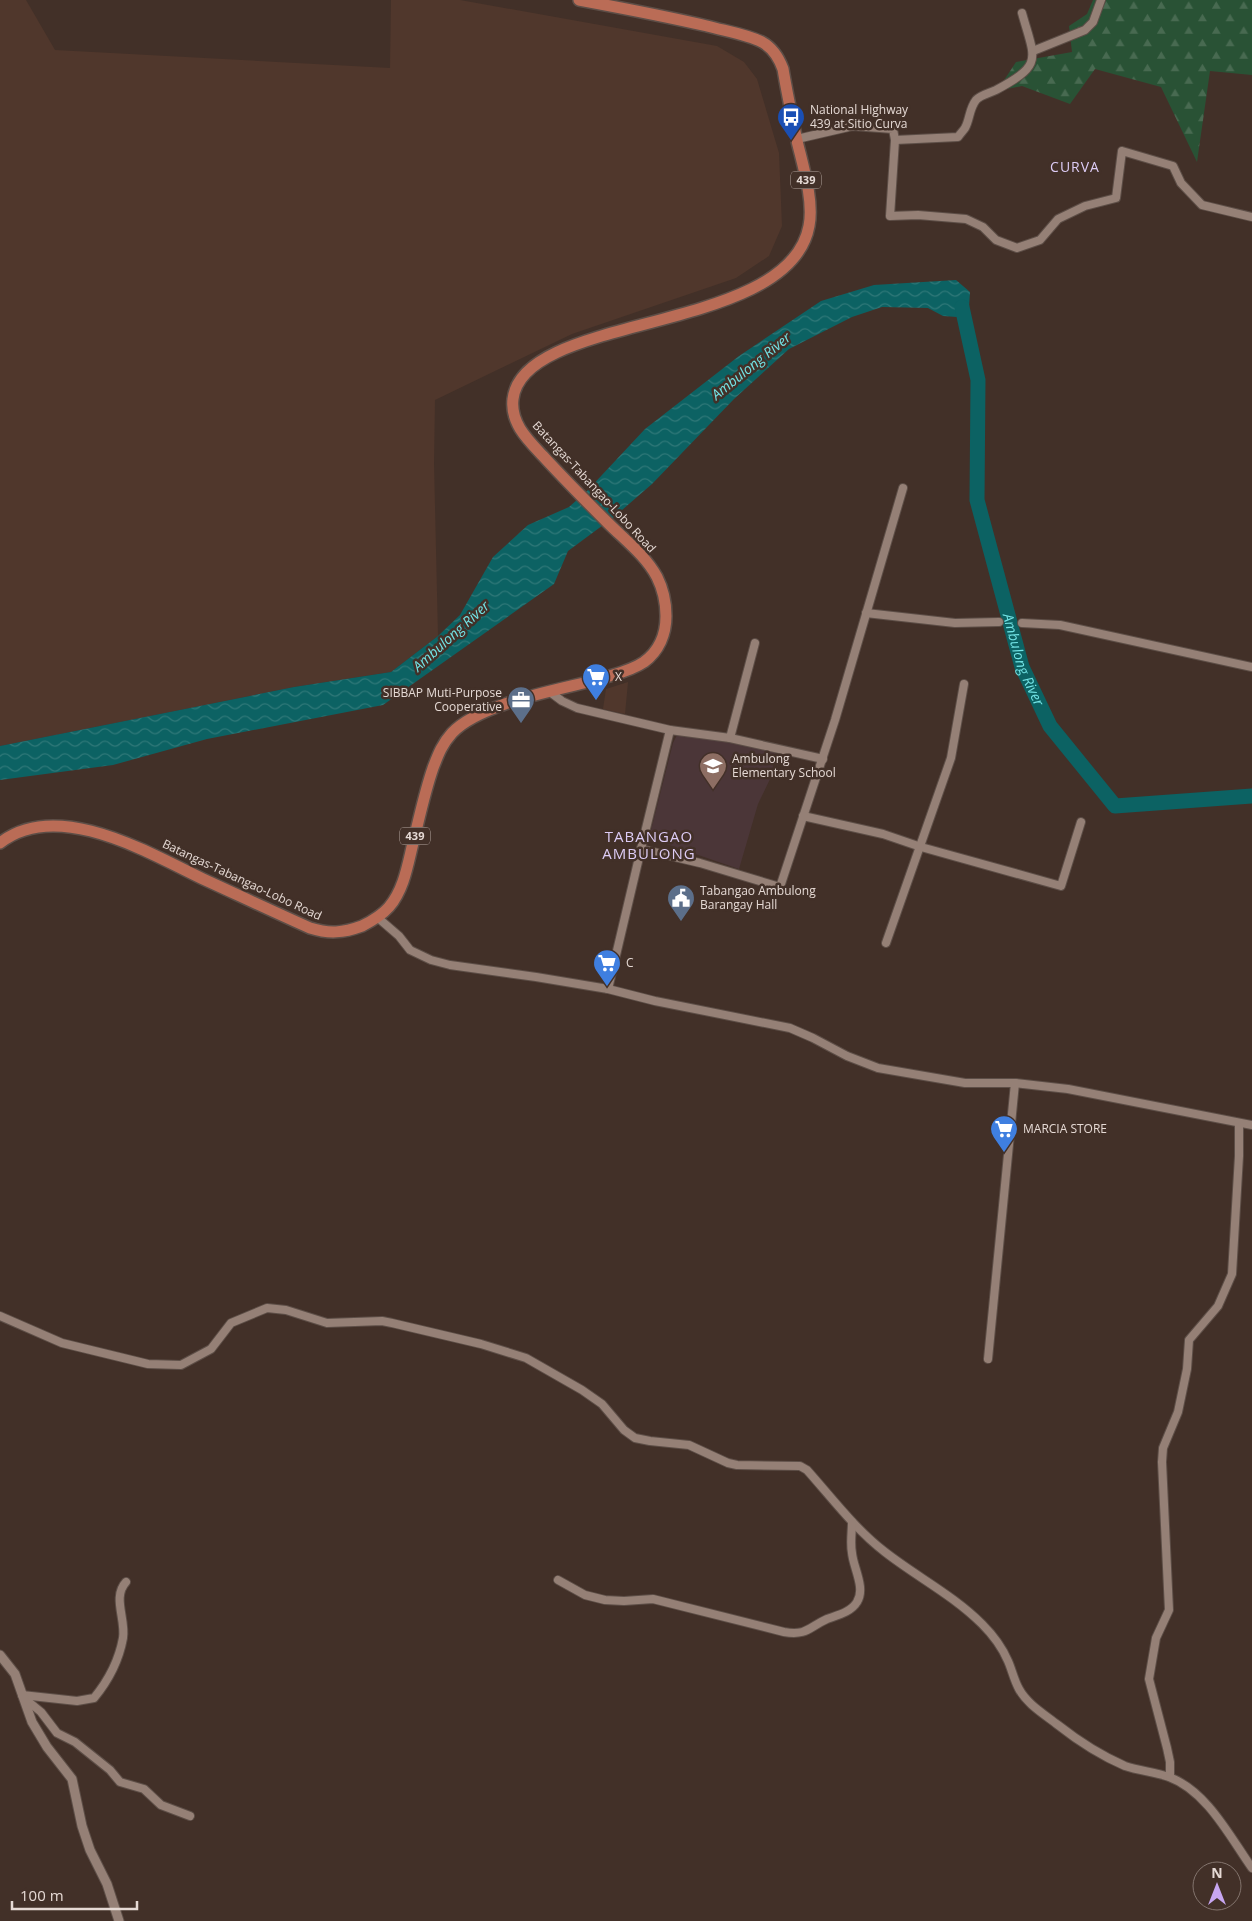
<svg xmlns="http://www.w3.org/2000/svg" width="1252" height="1921" viewBox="0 0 1252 1921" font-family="'Open Sans',sans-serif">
  <defs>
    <pattern id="forest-firs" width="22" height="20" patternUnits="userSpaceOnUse" patternTransform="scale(1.25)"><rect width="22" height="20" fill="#295235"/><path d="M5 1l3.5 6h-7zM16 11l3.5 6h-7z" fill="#486a51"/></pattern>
    <pattern id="water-waves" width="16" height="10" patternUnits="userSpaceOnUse" patternTransform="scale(1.25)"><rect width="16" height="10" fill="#0c6263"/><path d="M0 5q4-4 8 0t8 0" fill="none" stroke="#2f7878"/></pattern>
  </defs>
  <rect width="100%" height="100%" fill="#423028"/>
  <g fill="#50372c">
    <path d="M 0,0 L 26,0 L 55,50 L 390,68 L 391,0 L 460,0 L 717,46 L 744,62 L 757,79 L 779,153 L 782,226 L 769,256 L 736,278 L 572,334 L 435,400 L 434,463 L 438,636 L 391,672 L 294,687 L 0,746 Z"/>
    <path d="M 628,682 L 625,714 L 603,709 L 606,689 Z"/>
  </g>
  <path fill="#4b3638" d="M 678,733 L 776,749 L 771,777 L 758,804 L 739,869 L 649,838 L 673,743 Z"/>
  <path fill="url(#forest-firs)" d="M 1093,0 L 1252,0 L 1252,75 L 1210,71 L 1197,162 L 1161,87 L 1095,69 L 1070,104 L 1022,86 L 997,91 L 1016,62 L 1072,52 L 1069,26 L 1087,14 Z"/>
  <path fill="url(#water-waves)" d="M 956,280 L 970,292 L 968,322 L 965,326 L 957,317 L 943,316 L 928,308 L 882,307 L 852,317 L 789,349 L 734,399 L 652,484 L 614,517 L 568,551 L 554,584 L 383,705 L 207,739 L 113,765 L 0,780 L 0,746 L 294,687 L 391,672 L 438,636 L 460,615 L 493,557 L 528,525 L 569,507 L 587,491 L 645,429 L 739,356 L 821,301 L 874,285 Z"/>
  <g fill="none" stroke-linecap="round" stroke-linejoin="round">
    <path stroke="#0c6263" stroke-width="15" id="s1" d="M 962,307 L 978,380 L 977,500 L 1022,667 L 1050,726 L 1115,806 L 1252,796"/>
    <g stroke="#5d4e47" stroke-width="10">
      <g id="minor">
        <path d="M 1033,51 L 1085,30 L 1093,22 L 1101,0"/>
        <path d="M 797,139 L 853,126 L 893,129 L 895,140 L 890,216 L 918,215 L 966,219 L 983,227 L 996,240 L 1017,248 L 1040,240 L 1058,219 L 1085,206 L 1116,198 L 1122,151 L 1173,166 L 1181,183 L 1202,205 L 1252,217"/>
        <path d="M 895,140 L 958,137 C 960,134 963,131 965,128 C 970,119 969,109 976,100 C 980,95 990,93 996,90 C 1044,64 1035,60 1022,13"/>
        <path d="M 866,613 L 955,623 L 999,622"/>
        <path d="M 1022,623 L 1060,625 L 1252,667"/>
        <path d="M 550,692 L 562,701 L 577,708 L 670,730 L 730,738 L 823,759"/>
        <path d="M 730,738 L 755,643"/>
        <path d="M 803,816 L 883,834 L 921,847 L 1061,886 L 1081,822"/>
        <path d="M 641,849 L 670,730"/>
        <path d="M 377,917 L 399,936 L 410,950 L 431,960 L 450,965 L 536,977 L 608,989 L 655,1001 L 790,1028 L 813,1038 L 847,1056 L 878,1068 L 965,1083 L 1015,1083 L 1068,1089 L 1252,1125"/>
        <path d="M 886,943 L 951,758 L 964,684"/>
        <path d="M 608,989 L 641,849 L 700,863 L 780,887 L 835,720 L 903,488"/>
        <path d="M 0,1316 L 62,1343 L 148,1364 L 181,1365 L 211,1349 L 231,1323 L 267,1308 L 286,1310 L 327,1323 L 382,1321 L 392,1323 L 481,1344 L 526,1358 L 582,1390 L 602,1404 L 624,1430 L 635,1438 L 650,1441 L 689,1445 L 728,1463 L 737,1465 L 800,1466 L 807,1470 C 832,1498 855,1529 885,1552 C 917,1577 953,1595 982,1624 C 993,1635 1002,1647 1008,1661 C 1012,1670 1014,1680 1019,1689 C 1027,1704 1044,1714 1058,1725 C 1077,1740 1102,1756 1125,1766 C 1140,1771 1155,1772 1169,1777 C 1207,1791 1230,1837 1252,1868"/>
        <path d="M 988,1359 L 1015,1083"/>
        <path d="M 558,1580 L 585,1595 L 605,1600 L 624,1601 L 653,1599 L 784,1632 C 807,1636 809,1627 827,1619 C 838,1615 851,1612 857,1602 C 866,1588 853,1567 852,1553 C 850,1543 852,1532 852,1522"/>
        <path d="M 22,1695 L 77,1701 L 94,1698 C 108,1681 119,1660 123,1638 C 126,1619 112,1597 126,1582"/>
        <path d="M 24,1698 L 41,1712 L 57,1733 L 75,1742 L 110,1770 L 120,1782 L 144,1789 L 161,1805 L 190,1816"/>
        <path d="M 1170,1777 L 1170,1762 L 1167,1748 L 1149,1679 L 1156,1638 L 1169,1610 L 1162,1462 L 1163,1448 L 1178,1412 L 1187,1369 L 1189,1340 L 1218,1306 L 1232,1274 L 1239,1156 L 1239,1123"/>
      </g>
    </g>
    <g stroke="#5d4e47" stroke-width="11">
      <path id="tertiary" d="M 0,1655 L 15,1674 L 32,1722 L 47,1747 L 72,1779 L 82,1826 L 90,1850 L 107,1884 L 119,1921"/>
    </g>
    <g stroke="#5d4e47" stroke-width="14">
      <path id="primary" d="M 0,843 C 57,798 149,853 203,879 C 238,895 274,912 310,928 C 329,934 343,933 362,926 C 372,921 382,915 389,907 C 405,888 408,862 414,839 C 420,815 425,791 433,768 C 438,755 442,744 452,733 C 480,703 559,690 600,679 C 615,674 631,671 644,662 C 659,651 666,634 666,616 C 666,603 663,589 657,577 C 646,556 625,540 608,523 C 586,501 564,479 543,456 C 528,440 510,423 513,399 C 523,312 789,335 809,226 C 814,201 803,166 797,141 C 792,117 787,93 783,69 C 779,58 773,48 762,42 C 746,34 725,31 707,26 C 665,16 622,8 579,0"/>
    </g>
    <use href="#minor" stroke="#958076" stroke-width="8"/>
    <use href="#tertiary" stroke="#958076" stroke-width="9"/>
    <use href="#primary" stroke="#ba6c56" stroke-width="11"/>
  </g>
  <defs>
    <g id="bus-pin" transform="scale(1.4375)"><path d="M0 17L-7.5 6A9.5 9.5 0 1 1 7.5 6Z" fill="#1a4fb4" stroke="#423028"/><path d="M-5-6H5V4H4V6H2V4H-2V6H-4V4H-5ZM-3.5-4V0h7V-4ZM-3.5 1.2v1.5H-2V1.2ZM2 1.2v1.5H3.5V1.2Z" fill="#fff"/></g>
    <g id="supermarket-pin" transform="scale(1.4375)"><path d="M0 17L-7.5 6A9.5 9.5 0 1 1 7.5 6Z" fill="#3f7fe0" stroke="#423028"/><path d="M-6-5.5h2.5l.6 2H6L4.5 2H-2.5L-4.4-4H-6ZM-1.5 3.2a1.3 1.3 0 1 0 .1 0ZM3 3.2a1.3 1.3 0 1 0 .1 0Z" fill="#fff"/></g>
    <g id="office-pin" transform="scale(1.4375)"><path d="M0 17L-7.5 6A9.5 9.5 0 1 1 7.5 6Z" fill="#5c6f8a" stroke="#423028"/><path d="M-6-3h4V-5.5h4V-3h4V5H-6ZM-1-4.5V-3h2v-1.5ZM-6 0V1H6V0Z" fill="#fff"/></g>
    <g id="school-pin" transform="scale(1.4375)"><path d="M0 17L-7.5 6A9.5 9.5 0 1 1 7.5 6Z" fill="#8d6e63" stroke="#423028"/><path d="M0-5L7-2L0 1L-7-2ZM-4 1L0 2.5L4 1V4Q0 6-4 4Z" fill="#fff"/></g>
    <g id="civic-pin" transform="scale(1.4375)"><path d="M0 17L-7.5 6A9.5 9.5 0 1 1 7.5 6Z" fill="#5c6f8a" stroke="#423028"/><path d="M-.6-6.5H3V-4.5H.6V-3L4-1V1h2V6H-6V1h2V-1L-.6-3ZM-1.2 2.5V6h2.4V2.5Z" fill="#fff"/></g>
  </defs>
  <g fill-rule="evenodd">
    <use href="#bus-pin" x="791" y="117"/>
    <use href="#supermarket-pin" x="596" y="677"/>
    <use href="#office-pin" x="521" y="700"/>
    <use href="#school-pin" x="713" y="766"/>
    <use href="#civic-pin" x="681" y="898"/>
    <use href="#supermarket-pin" x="607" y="963"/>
    <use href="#supermarket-pin" x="1004" y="1129"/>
  </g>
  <g text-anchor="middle" stroke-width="5" stroke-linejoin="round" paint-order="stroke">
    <g fill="#423028" stroke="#b4a6a0" stroke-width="1">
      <rect x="791" y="171.5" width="30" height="17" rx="4"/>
      <rect x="400" y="827.5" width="30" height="17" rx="4"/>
    </g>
    <g font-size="11" font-weight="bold" fill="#e5d9d4">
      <text x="806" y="184">439</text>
      <text x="415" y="840">439</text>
    </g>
    <g font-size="12" fill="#e5d9d4" stroke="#423028" text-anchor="start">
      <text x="810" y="114">National Highway<tspan x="810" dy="14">439 at Sitio Curva</tspan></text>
      <text x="615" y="681">X</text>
      <text x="502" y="697" text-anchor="end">SIBBAP Muti-Purpose<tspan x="502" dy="14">Cooperative</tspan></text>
      <text x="732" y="763">Ambulong<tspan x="732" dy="14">Elementary School</tspan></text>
      <text x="700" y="895">Tabangao Ambulong<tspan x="700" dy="14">Barangay Hall</tspan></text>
      <text x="626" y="967">C</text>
      <text x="1023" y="1133">MARCIA STORE</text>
    </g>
    <g font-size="12" fill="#e5d9d4" stroke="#423028">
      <text transform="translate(594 487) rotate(47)" y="4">Batangas-Tabangao-Lobo Road</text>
      <text transform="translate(242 880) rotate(25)" y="4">Batangas-Tabangao-Lobo Road</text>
    </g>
    <g font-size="14" letter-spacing="1" fill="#ddccf5" stroke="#423028">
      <text x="1075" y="172">CURVA</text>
    </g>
    <g font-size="14" font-style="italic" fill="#73e4e6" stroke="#423028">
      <text transform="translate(751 366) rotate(-39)" y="5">Ambulong River</text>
      <text transform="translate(451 636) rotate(-42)" y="5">Ambulong River</text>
      <text dy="5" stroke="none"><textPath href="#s1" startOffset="361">Ambulong River</textPath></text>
    </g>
    <g font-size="15" letter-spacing="1" fill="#ddccf5" stroke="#423028">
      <text x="649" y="842">TABANGAO<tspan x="649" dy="17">AMBULONG</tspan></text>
    </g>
  </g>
  <g transform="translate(1217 1886)"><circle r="24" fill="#423028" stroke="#83746d"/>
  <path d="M0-4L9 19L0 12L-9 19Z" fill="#c7a6f0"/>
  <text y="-8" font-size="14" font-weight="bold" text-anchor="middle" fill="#e5d9d4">N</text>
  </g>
  <path d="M12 1901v8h125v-8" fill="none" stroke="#e5d9d4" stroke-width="2.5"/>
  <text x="20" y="1901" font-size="15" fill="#e5d9d4" stroke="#423028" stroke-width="4" paint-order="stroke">100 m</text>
</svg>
